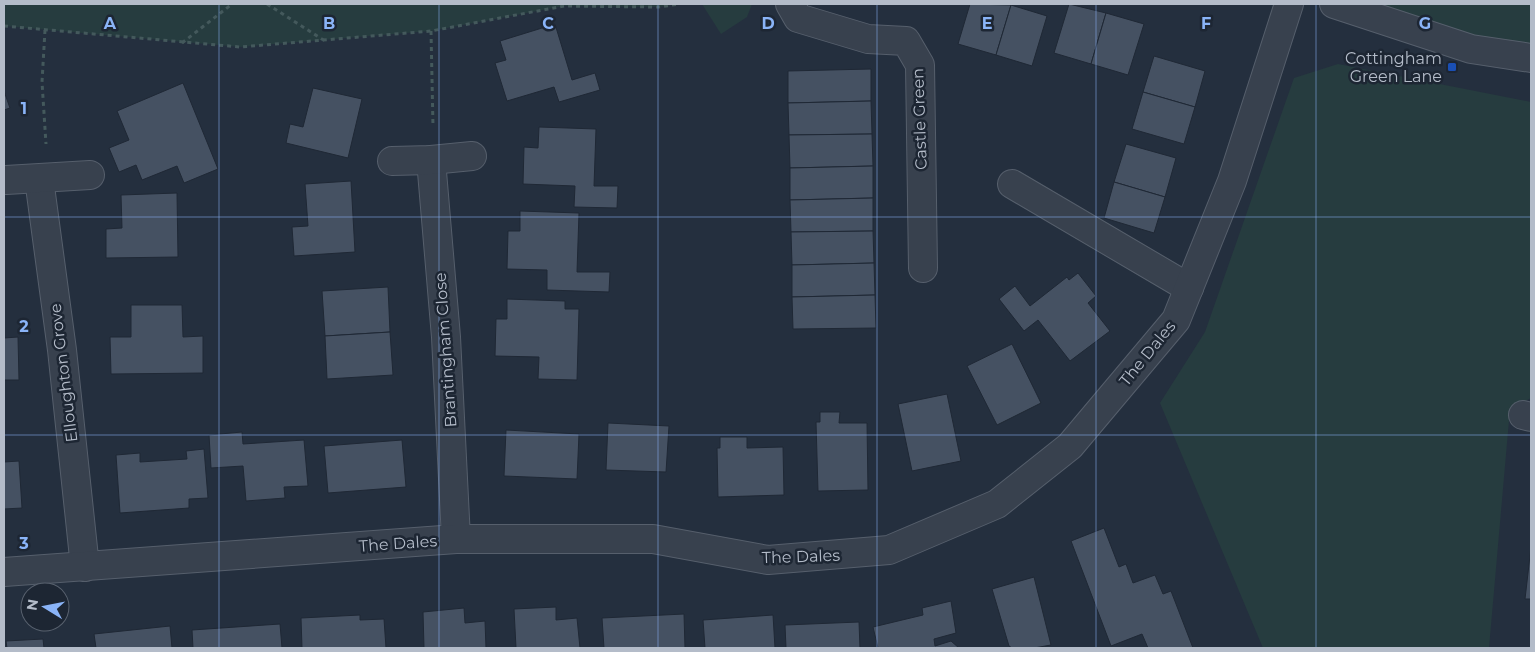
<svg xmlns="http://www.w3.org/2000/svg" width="1535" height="652" viewBox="0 0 1535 652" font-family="Montserrat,sans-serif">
  <rect width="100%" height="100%" fill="#242f3e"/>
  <g fill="#263c3f">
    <path d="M 4,4 L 679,4 L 659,7 L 564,6 L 431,31 L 240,47 L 4,26 Z"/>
    <path d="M 702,4 L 752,4 L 747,17 L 721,34 Z"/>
    <path d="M 1334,4 L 1531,4 L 1531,58 Z"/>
    <path d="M 1338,64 L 1531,102 L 1531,398 L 1510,409 L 1489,648 L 1263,648 L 1160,403 L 1205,332 L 1294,78 Z"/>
  </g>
  <g fill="#455162" stroke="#1f2835">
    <path d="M 970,4 L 1011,5 L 996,55 L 958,44 Z"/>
    <path d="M 1069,4 L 1106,13 L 1091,64 L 1054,53 Z"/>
    <path d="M 1011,5 L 1047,16 L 1032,66 L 996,55 Z"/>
    <path d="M 1106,13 L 1144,24 L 1128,75 L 1091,64 Z"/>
    <path d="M 555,24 L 572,80 L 595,73 L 600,90 L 559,102 L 554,87 L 507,101 L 495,63 L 506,60 L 500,41 Z"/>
    <path d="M 1154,56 L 1205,71 L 1195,107 L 1143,92 Z"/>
    <path d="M 871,69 L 871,101 L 788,103 L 788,71 Z"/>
    <path d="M 183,83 L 218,169 L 184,183 L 177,166 L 142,180 L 136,165 L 119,172 L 109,148 L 129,140 L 117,111 Z"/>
    <path d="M 313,88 L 362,99 L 348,158 L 286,143 L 290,124 L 303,127 Z"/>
    <path d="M 4,91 L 10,108 L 4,110 Z"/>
    <path d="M 1143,92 L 1195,107 L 1184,144 L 1132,129 Z"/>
    <path d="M 871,101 L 872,134 L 789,135 L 788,103 Z"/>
    <path d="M 539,127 L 596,129 L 594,186 L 618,186 L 617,208 L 574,207 L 575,186 L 523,184 L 524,147 L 538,148 Z"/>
    <path d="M 872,134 L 873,166 L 790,168 L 789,135 Z"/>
    <path d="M 1126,144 L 1176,158 L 1165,197 L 1114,182 Z"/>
    <path d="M 873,166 L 873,198 L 790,200 L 790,168 Z"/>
    <path d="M 351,181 L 355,252 L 294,256 L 292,227 L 308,226 L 305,184 Z"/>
    <path d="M 1114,182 L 1165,197 L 1154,233 L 1104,218 Z"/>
    <path d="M 177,193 L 178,257 L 106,258 L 106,229 L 122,228 L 121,195 Z"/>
    <path d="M 873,198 L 873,231 L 791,232 L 790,200 Z"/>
    <path d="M 520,211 L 579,213 L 577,272 L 610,272 L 609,292 L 547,290 L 547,270 L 507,269 L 508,231 L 520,231 Z"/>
    <path d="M 873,231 L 874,263 L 792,265 L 791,232 Z"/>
    <path d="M 874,263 L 875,295 L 792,297 L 792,265 Z"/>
    <path d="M 1078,273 L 1096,296 L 1088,303 L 1110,331 L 1070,361 L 1038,320 L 1024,331 L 999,299 L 1015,286 L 1030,306 L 1067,277 L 1069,280 Z"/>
    <path d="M 388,287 L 390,332 L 325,336 L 322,291 Z"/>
    <path d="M 875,295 L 876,328 L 793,329 L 792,297 Z"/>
    <path d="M 507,299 L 565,301 L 565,309 L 579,309 L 577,380 L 538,379 L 539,357 L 495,356 L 496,319 L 507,319 Z"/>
    <path d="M 131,305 L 182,305 L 183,337 L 203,336 L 203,373 L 111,374 L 110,337 L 131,337 Z"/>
    <path d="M 390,332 L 393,375 L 327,379 L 325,336 Z"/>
    <path d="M 18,337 L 19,380 L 4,380 L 4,338 Z"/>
    <path d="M 1012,344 L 1041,403 L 997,425 L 967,366 Z"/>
    <path d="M 947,394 L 961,461 L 912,471 L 898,404 Z"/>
    <path d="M 820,412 L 840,412 L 839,423 L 867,423 L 868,490 L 818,491 L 816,422 L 820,422 Z"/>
    <path d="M 608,423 L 669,426 L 666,472 L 606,470 Z"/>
    <path d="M 506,430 L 579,434 L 577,479 L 504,476 Z"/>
    <path d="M 242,432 L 243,444 L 304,440 L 308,486 L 284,487 L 285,498 L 246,501 L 243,466 L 211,468 L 209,435 Z"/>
    <path d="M 720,437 L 747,437 L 747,448 L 783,447 L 784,495 L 718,497 L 717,448 L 720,448 Z"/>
    <path d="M 402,440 L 406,487 L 328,493 L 324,446 Z"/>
    <path d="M 204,449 L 208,498 L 189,499 L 189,508 L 120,513 L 116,455 L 140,453 L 140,462 L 187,459 L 186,451 Z"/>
    <path d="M 19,461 L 22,508 L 4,509 L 4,462 Z"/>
    <path d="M 1104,528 L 1119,567 L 1126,564 L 1133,583 L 1155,575 L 1163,594 L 1171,591 L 1193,648 L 1148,648 L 1142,634 L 1111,646 L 1071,541 Z"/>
    <path d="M 1531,547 L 1531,599 L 1525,599 Z"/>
    <path d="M 1034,577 L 1051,645 L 1034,648 L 1012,648 L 1009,646 L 992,589 Z"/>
    <path d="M 951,601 L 956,633 L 934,639 L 935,646 L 951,641 L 959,648 L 878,648 L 873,627 L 923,615 L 922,608 Z"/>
    <path d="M 556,607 L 556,620 L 577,618 L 580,648 L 516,648 L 514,609 Z"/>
    <path d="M 464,608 L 465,623 L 485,621 L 486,648 L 424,648 L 423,612 Z"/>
    <path d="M 684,614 L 685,648 L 604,648 L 602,618 Z"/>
    <path d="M 360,615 L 360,620 L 384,619 L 386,648 L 302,648 L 301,618 Z"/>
    <path d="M 773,615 L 775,648 L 705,648 L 703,620 Z"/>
    <path d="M 859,622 L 860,648 L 786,648 L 785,625 Z"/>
    <path d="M 280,624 L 282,648 L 193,648 L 192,630 Z"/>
    <path d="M 170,626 L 172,648 L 96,648 L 94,634 Z"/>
    <path d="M 43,639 L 44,648 L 7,648 L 6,641 Z"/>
  </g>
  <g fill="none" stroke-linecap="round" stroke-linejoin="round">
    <g stroke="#565f6c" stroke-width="30">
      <g id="minor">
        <path d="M 790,4 L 798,18 L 868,39 L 906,41 L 920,65 L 923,268"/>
        <path d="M 1334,4 L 1471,49 L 1531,58"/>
        <path d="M 431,160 L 446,337 L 456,539"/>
        <path d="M 392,161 L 431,160 L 472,156"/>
        <path d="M 39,179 L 62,350 L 85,567"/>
        <path d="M 6,180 L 90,175"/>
        <path d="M 1012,184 L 1189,288"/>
        <path d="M 1523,415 L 1531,417"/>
        <path d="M 4,572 L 456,539 L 653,539 L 768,560 L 889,550 L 997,504 L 1070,446 L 1176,320 L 1232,181 L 1289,4"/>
      </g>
    </g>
    <g stroke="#44595c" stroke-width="3" stroke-dasharray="4 4" stroke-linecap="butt">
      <path d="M 267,4 L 325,41"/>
      <path d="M 4,26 L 240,47 L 431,31 L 564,6 L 659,7 L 679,4"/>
      <path d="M 45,30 L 42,82 L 46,144"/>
      <path d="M 431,31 L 433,127"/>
      <path d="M 182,43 L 232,4"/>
    </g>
    <use href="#minor" stroke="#38414e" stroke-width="28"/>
  </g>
  <path fill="none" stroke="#8ab4f8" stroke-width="1" stroke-opacity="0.55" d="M 219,4 L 219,648M 439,4 L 439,648M 658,4 L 658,648M 877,4 L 877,648M 1096,4 L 1096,648M 1316,4 L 1316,648M 4,217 L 1531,217M 4,435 L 1531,435"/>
  <rect fill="#1a4fb4" stroke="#1d2633" stroke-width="2" x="1447" y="62" width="10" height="10" rx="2.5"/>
  <g text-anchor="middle" stroke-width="5" stroke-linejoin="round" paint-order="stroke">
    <g font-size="16" fill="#b4bcc9" stroke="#1d2633" text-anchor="end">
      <text x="1442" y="64">Cottingham<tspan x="1442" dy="18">Green Lane</tspan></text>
    </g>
    <g font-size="16" fill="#b4bcc9" stroke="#1d2633">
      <text transform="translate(919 119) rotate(-92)" y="6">Castle Green</text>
      <text transform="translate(445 350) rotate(-94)" y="6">Brantingham Close</text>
      <text transform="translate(1147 353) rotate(-51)" y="6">The Dales</text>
      <text transform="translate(63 373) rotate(-97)" y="6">Elloughton Grove</text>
      <text transform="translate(398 543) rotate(-4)" y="6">The Dales</text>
      <text transform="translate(801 556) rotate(-2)" y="6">The Dales</text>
    </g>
  </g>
  <g font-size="16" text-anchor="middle" font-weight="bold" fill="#8ab4f8" stroke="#1d2633" stroke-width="5" stroke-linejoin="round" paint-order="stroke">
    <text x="110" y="29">A</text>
    <text x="329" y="29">B</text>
    <text x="548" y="29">C</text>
    <text x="768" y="29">D</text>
    <text x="987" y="29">E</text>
    <text x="1206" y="29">F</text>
    <text x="1425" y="29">G</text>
    <text x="24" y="114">1</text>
    <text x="24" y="332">2</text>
    <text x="24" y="549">3</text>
  </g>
  <rect width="1535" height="652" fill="none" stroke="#b4bcc9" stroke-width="10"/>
  <g transform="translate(45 607) rotate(280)"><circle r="24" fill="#1d2633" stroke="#59626f"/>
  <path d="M0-4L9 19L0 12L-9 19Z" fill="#8ab4f8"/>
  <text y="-8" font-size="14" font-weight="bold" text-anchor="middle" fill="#b4bcc9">N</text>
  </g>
</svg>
